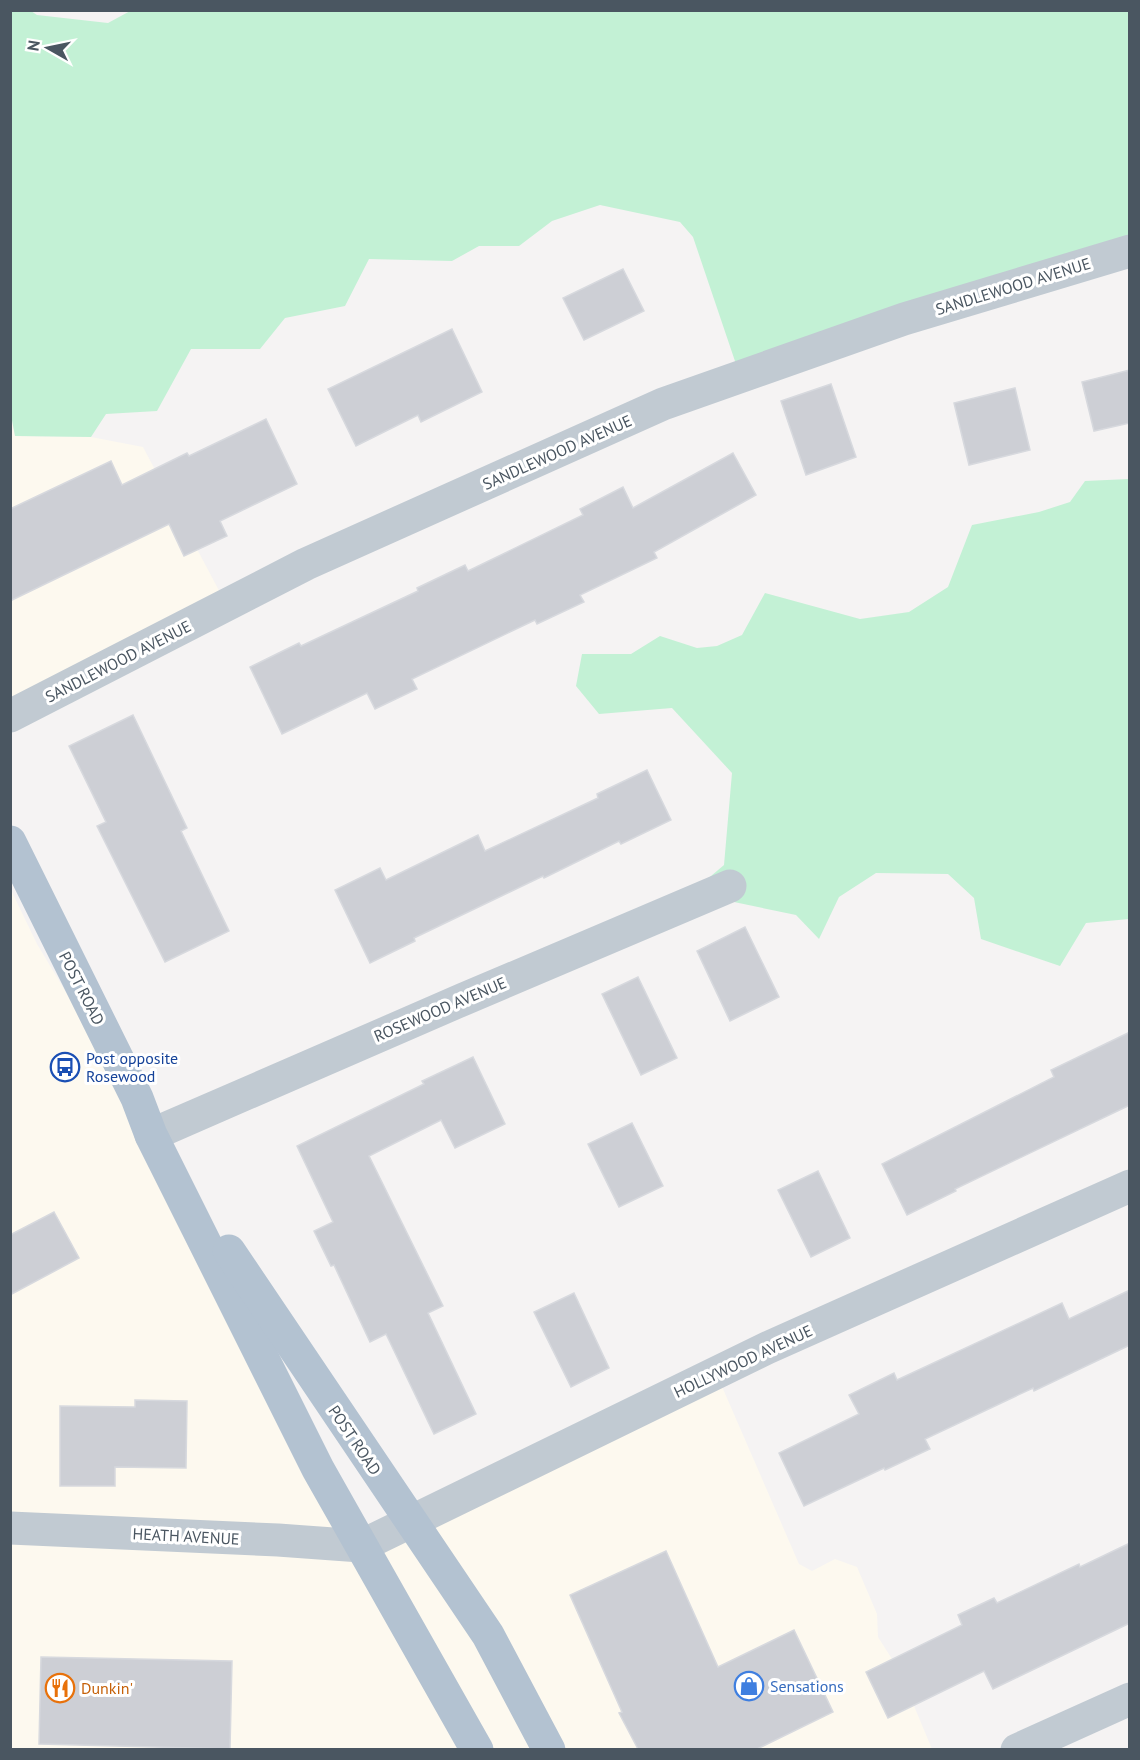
<svg xmlns="http://www.w3.org/2000/svg" width="1140" height="1760" viewBox="0 0 1140 1760" font-family="'PT Sans',sans-serif">
  <rect width="100%" height="100%" fill="#f5f3f3"/>
  <g fill="#fdf9ef">
    <path d="M 10,410 L 15,436 L 91,437 L 143,447 L 223,598 L 10,709 Z"/>
    <path d="M 10,888 L 37,944 L 142,1119 L 364,1539 L 720,1382 L 799,1564 L 812,1571 L 835,1559 L 857,1567 L 877,1614 L 878,1637 L 899,1670 L 932,1749 L 11,1749 Z"/>
  </g>
  <g fill="#c3f1d5">
    <path d="M 132,10 L 1129,11 L 1129,250 L 738,370 L 693,237 L 680,222 L 600,205 L 552,221 L 519,246 L 479,246 L 452,261 L 369,259 L 345,306 L 285,318 L 260,349 L 191,349 L 157,411 L 106,414 L 91,437 L 15,436 L 10,410 L 10,11 L 31,11 L 37,15 L 108,23 Z"/>
    <path d="M 1129,479 L 1129,919 L 1086,923 L 1060,966 L 981,939 L 974,898 L 948,874 L 876,873 L 839,897 L 819,939 L 796,915 L 710,897 L 698,887 L 724,865 L 732,773 L 672,708 L 599,714 L 576,686 L 582,654 L 631,654 L 660,636 L 697,648 L 717,646 L 742,635 L 765,593 L 860,619 L 909,612 L 948,587 L 972,525 L 1039,512 L 1070,502 L 1085,481 Z"/>
  </g>
  <g fill="#cdcfd5" stroke="#d7d9de" stroke-width="1.5">
    <path d="M 623,269 L 644,311 L 584,340 L 563,298 Z"/>
    <path d="M 452,329 L 482,392 L 421,422 L 418,415 L 356,446 L 328,389 Z"/>
    <path d="M 1130,370 L 1130,423 L 1094,431 L 1082,382 Z"/>
    <path d="M 831,384 L 856,457 L 806,475 L 781,401 Z"/>
    <path d="M 1015,388 L 1030,450 L 969,465 L 954,403 Z"/>
    <path d="M 266,419 L 297,484 L 220,521 L 227,536 L 184,556 L 169,524 L 10,601 L 10,509 L 111,461 L 122,485 L 187,453 L 189,456 Z"/>
    <path d="M 733,453 L 756,495 L 654,552 L 657,558 L 580,595 L 584,602 L 537,624 L 535,620 L 412,679 L 417,689 L 375,709 L 367,693 L 282,734 L 250,667 L 299,643 L 301,646 L 418,591 L 417,588 L 465,565 L 468,571 L 583,515 L 580,509 L 623,487 L 633,508 Z"/>
    <path d="M 133,715 L 187,828 L 181,831 L 229,931 L 165,962 L 97,826 L 106,822 L 69,746 Z"/>
    <path d="M 647,770 L 671,820 L 621,844 L 619,841 L 544,878 L 543,876 L 414,938 L 415,941 L 370,963 L 335,890 L 380,868 L 386,880 L 478,835 L 485,851 L 598,798 L 597,794 Z"/>
    <path d="M 745,927 L 779,997 L 730,1021 L 697,951 Z"/>
    <path d="M 638,977 L 677,1058 L 641,1075 L 602,994 Z"/>
    <path d="M 1130,1032 L 1130,1105 L 955,1189 L 956,1191 L 907,1215 L 882,1164 L 1054,1077 L 1051,1070 Z"/>
    <path d="M 473,1057 L 505,1124 L 455,1148 L 441,1120 L 369,1156 L 443,1306 L 428,1313 L 476,1414 L 434,1434 L 386,1334 L 370,1342 L 334,1265 L 331,1266 L 314,1231 L 333,1222 L 297,1146 L 424,1084 L 422,1081 Z"/>
    <path d="M 632,1123 L 663,1186 L 619,1207 L 588,1144 Z"/>
    <path d="M 818,1171 L 850,1238 L 811,1257 L 778,1190 Z"/>
    <path d="M 54,1212 L 79,1258 L 10,1295 L 10,1235 Z"/>
    <path d="M 1130,1290 L 1130,1345 L 1034,1391 L 1033,1388 L 925,1439 L 930,1449 L 885,1470 L 884,1468 L 804,1506 L 779,1453 L 859,1414 L 849,1395 L 894,1373 L 897,1380 L 1062,1303 L 1069,1319 Z"/>
    <path d="M 574,1293 L 609,1368 L 571,1387 L 534,1312 Z"/>
    <path d="M 135,1400 L 187,1401 L 186,1468 L 115,1467 L 115,1486 L 60,1486 L 60,1406 L 135,1407 Z"/>
    <path d="M 1130,1543 L 1130,1623 L 993,1689 L 984,1671 L 888,1718 L 866,1672 L 962,1625 L 958,1615 L 994,1598 L 997,1603 L 1079,1564 L 1080,1567 Z"/>
    <path d="M 666,1551 L 718,1667 L 794,1630 L 833,1712 L 757,1749 L 638,1749 L 619,1713 L 622,1712 L 570,1595 Z"/>
    <path d="M 41,1657 L 232,1661 L 230,1749 L 39,1744 Z"/>
  </g>
  <g fill="none" stroke-linecap="round" stroke-linejoin="round">
    <g stroke="#c1cad2" stroke-width="33">
      <path d="M 10,716 L 306,564 L 663,404 L 904,319 L 1130,251"/>
      <path d="M 151,1135 L 464,999 L 730,886"/>
      <path d="M 10,1528 L 278,1540 L 361,1546 L 767,1348 L 1130,1186"/>
      <path d="M 1017,1750 L 1130,1699"/>
    </g>
    <g stroke="#b3c2d1" stroke-width="33">
      <path d="M 10,842 L 137,1098 L 151,1135 L 318,1469 L 477,1750"/>
      <path d="M 229,1251 L 488,1635 L 549,1750"/>
    </g>
  </g>
  <defs>
    <g id="bus-ring" transform="scale(1.5)"><circle r="9.5" fill="#fff" stroke="#1a4fb4" stroke-width="1.5"/><path d="M-5-6H5V4H4V6H2V4H-2V6H-4V4H-5ZM-3.5-4V0h7V-4ZM-3.5 1.2v1.5H-2V1.2ZM2 1.2v1.5H3.5V1.2Z" fill="#1a4fb4"/></g>
    <g id="shop-ring" transform="scale(1.5)"><circle r="9.5" fill="#fff" stroke="#3f7fe0" stroke-width="1.5"/><path d="M-5-2.5h2.3a2.7 3.5 0 0 1 5.4 0H5L5.5 6h-11ZM-1.5-2.5h3a1.5 2.3 0 0 0-3 0Z" fill="#3f7fe0"/></g>
    <g id="restaurant-ring" transform="scale(1.5)"><circle r="9.5" fill="#fff" stroke="#e8710a" stroke-width="1.5"/><path d="M-5-6h1v4h1v-4h1v4h1v-4h1v5L-1.5 .5V6h-2V.5L-5-1ZM5-6V6H3V1.5H1.5Q1.5-4 5-6Z" fill="#e8710a"/></g>
  </defs>
  <g fill-rule="evenodd">
    <use href="#bus-ring" x="65" y="1067"/>
    <use href="#shop-ring" x="749" y="1686"/>
    <use href="#restaurant-ring" x="60" y="1688"/>
  </g>
  <g text-anchor="middle" stroke-width="6" stroke-linejoin="round" paint-order="stroke">
    <g font-size="16" fill="#4a5661" stroke="#fff">
      <text transform="translate(1013 286) rotate(-17)" y="6">SANDLEWOOD AVENUE</text>
      <text transform="translate(557 452) rotate(-24)" y="6">SANDLEWOOD AVENUE</text>
      <text transform="translate(118 661) rotate(-27)" y="6">SANDLEWOOD AVENUE</text>
      <text transform="translate(82 988) rotate(63)" y="6">POST ROAD</text>
      <text transform="translate(440 1009) rotate(-23)" y="6">ROSEWOOD AVENUE</text>
      <text transform="translate(743 1361) rotate(-25)" y="6">HOLLYWOOD AVENUE</text>
      <text transform="translate(355 1440) rotate(56)" y="6">POST ROAD</text>
      <text transform="translate(186 1536) rotate(3)" y="6">HEATH AVENUE</text>
    </g>
    <g font-size="16" fill="#164399" stroke="#fff" text-anchor="start">
      <text x="86" y="1064">Post opposite<tspan x="86" dy="18">Rosewood</tspan></text>
    </g>
    <g font-size="16" fill="#366cbe" stroke="#fff" text-anchor="start">
      <text x="770" y="1692">Sensations</text>
    </g>
    <g font-size="16" fill="#c56008" stroke="#fff" text-anchor="start">
      <text x="81" y="1694">Dunkin'</text>
    </g>
  </g>
  <rect width="1140" height="1760" fill="none" stroke="#4a5661" stroke-width="24"/>
  <g transform="translate(48 48) rotate(279)" stroke="#ffffff" stroke-width="4.5" paint-order="stroke">
  <path d="M0-4.5L10 22L0 15L-10 22Z" fill="#4a5661"/>
  <text y="-9" font-size="16" font-weight="bold" text-anchor="middle" fill="#4a5661">N</text>
  </g>
</svg>
